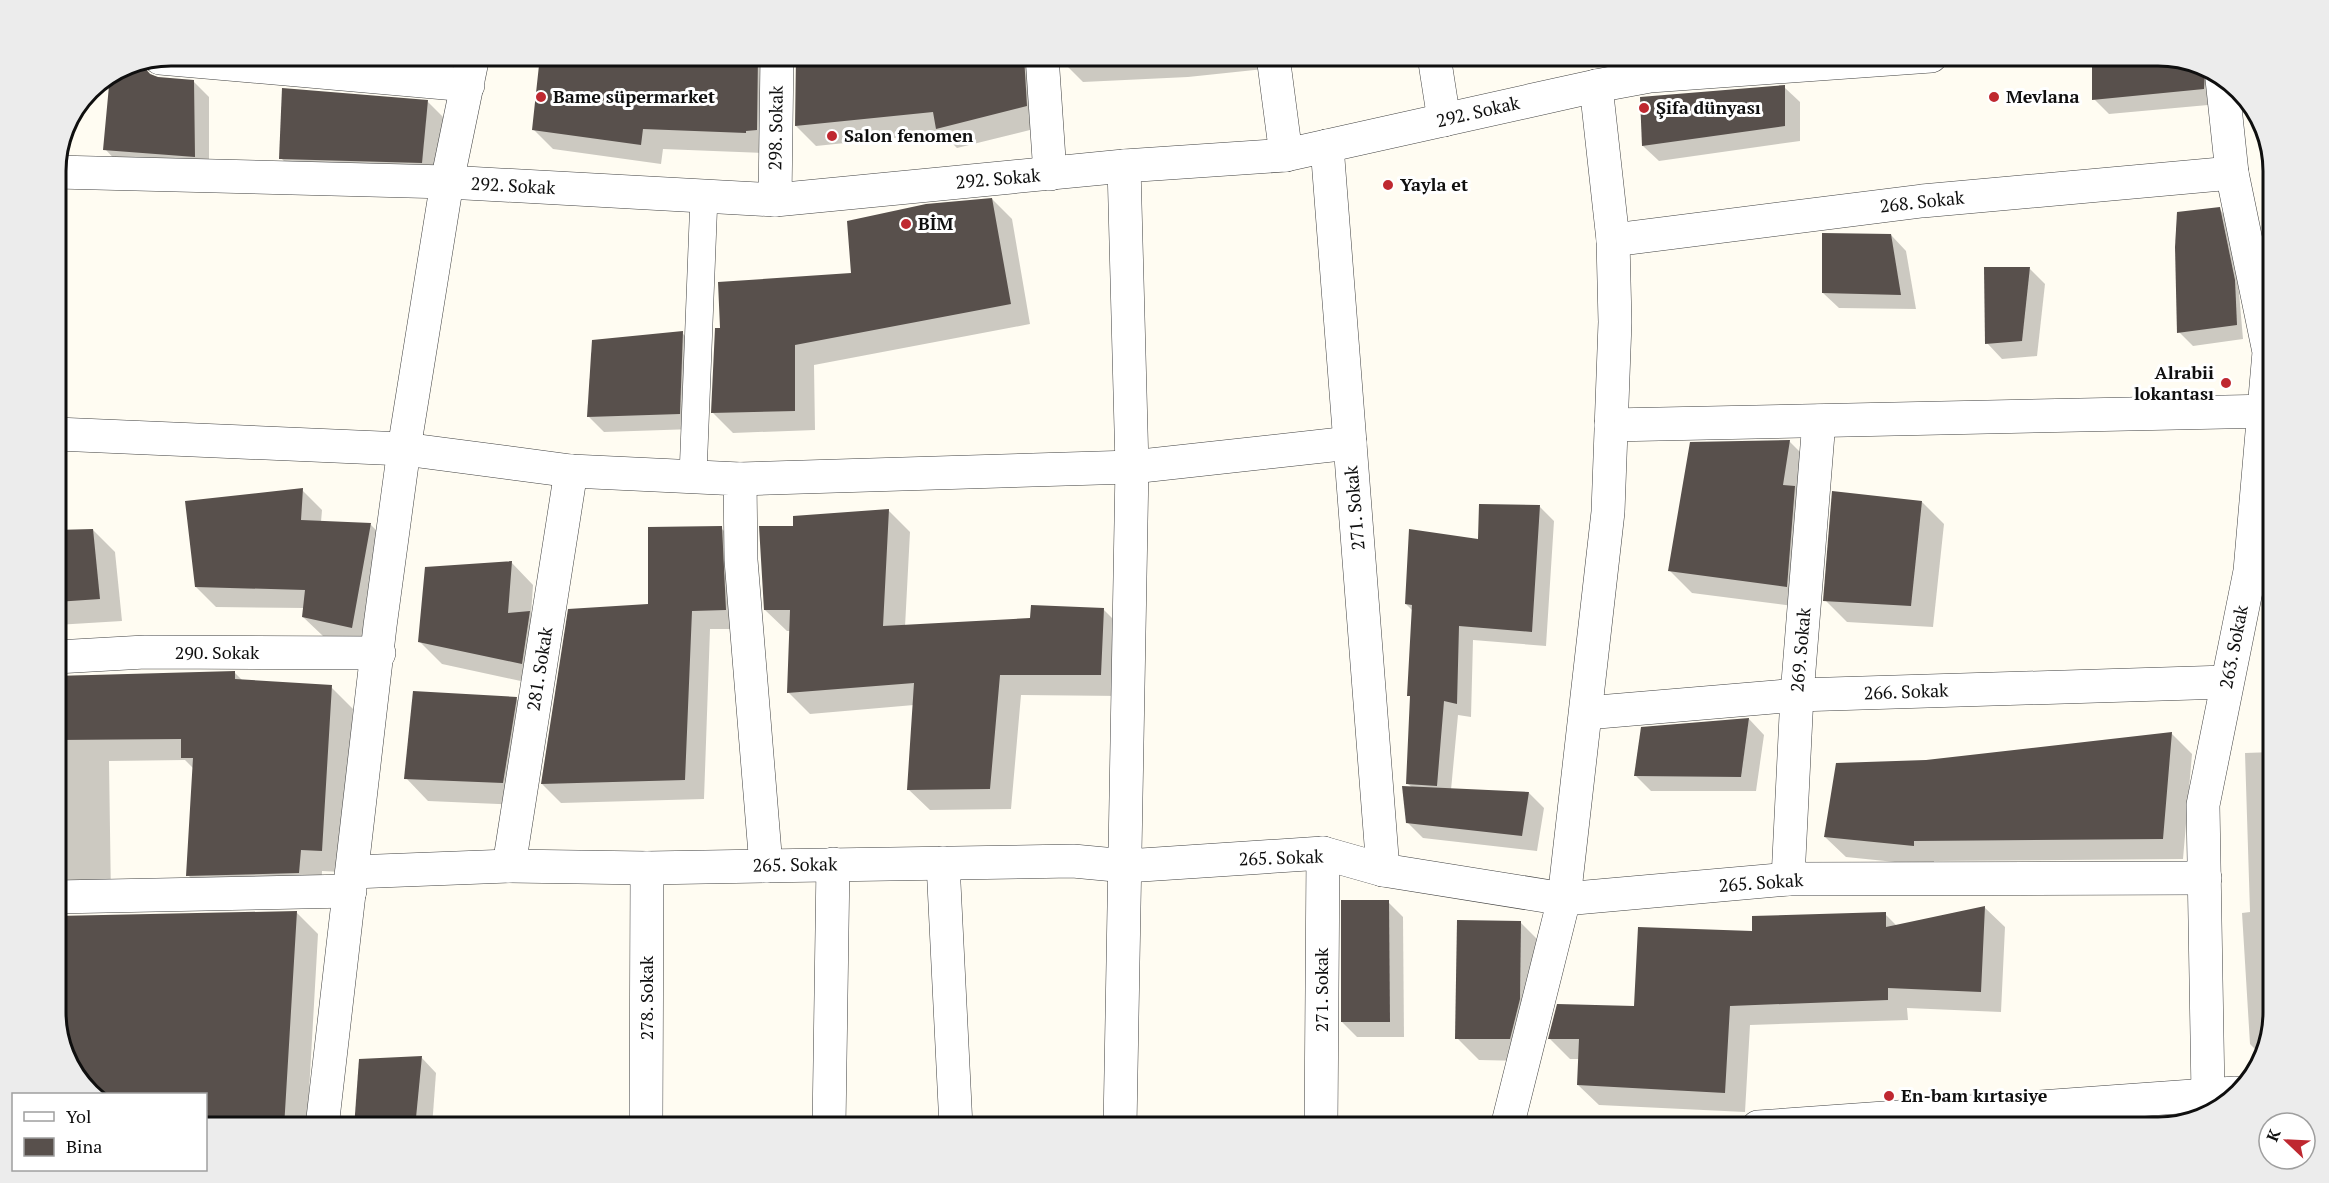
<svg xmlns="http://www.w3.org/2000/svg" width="2329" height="1183" viewBox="0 0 2329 1183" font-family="'PT Serif',serif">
  <rect width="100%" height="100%" fill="#fffcf2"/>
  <g fill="#0003">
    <path d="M 295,56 L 445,56 L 442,82 Z"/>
    <path d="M 541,56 L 1263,56 L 1264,69 L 1188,77 L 1083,82 L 1063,62 L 1061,57 L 1051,61 L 1046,126 L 957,148 L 942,133 L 816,146 L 796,126 L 797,57 L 788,60 L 765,153 L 663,149 L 661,164 L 553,149 L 533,129 Z"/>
    <path d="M 2093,56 L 2158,56 L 2209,67 L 2223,79 L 2219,104 L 2109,114 L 2094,99 Z"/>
    <path d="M 123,67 L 143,69 L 157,78 L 193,81 L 209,97 L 209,171 L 120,165 L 105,149 L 112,74 Z"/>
    <path d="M 1784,87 L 1800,102 L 1800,141 L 1659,161 L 1643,146 L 1641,98 Z"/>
    <path d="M 428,102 L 450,124 L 444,184 L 303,181 L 281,158 Z"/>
    <path d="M 992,199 L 1012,219 L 1030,324 L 814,365 L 815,430 L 733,433 L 713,413 L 852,275 Z"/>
    <path d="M 2219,209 L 2233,223 L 2243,339 L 2193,346 L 2179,332 Z"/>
    <path d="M 1891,235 L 1906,251 L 1916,309 L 1839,308 L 1823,293 Z"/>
    <path d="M 2030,269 L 2045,284 L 2037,356 L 2002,359 L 1987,343 Z"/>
    <path d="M 682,333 L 698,348 L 694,429 L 604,432 L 589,417 Z"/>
    <path d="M 1789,441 L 1812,464 L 1809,608 L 1692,593 L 1669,570 Z"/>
    <path d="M 302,490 L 322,510 L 321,522 L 371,525 L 390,544 L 372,647 L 323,636 L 303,617 L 304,608 L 216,607 L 196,587 Z"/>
    <path d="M 1922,502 L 1944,524 L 1933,627 L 1847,622 L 1825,600 Z"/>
    <path d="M 1539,506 L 1554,521 L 1546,646 L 1473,640 L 1471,717 L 1458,715 L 1451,790 L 1529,793 L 1544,808 L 1537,851 L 1423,838 L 1408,823 L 1413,788 L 1408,784 L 1413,611 L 1406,604 L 1479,540 Z"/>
    <path d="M 889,511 L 910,532 L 905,627 L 1032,620 L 1103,609 L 1124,630 L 1121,696 L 1021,695 L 1011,809 L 930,810 L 908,789 L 914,705 L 810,714 L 789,693 L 791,631 L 787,631 L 765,610 L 795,528 Z"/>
    <path d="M 721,528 L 740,547 L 745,629 L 710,629 L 704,799 L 561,803 L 542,784 L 649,606 Z"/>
    <path d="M 93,530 L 115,552 L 122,621 L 56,625 L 56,532 Z"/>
    <path d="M 511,562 L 533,585 L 531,615 L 552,635 L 544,686 L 442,664 L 419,641 Z"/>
    <path d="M 2273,648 L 2273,664 L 2269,660 Z"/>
    <path d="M 235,673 L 243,681 L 331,687 L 353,709 L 343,872 L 322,871 L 321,894 L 209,897 L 188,875 L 194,769 L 185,760 L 109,761 L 111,899 L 61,910 L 59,917 L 296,912 L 318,934 L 307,1127 L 206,1127 L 206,1094 L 96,1094 L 75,1076 L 56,1020 L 56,676 Z"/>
    <path d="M 516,698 L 538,721 L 525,805 L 428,801 L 406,778 Z"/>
    <path d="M 1749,719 L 1764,735 L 1756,791 L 1651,791 L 1636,776 Z"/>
    <path d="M 2171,733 L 2192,754 L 2183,859 L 1934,861 L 1934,866 L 1846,857 L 1825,837 L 1926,761 Z"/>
    <path d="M 2273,752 L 2274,1012 L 2263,1057 L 2250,1044 L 2242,913 L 2250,912 L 2245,753 Z"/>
    <path d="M 1388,902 L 1403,917 L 1404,1037 L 1357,1037 L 1342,1022 Z"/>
    <path d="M 1984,907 L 2005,927 L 2001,1012 L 1907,1008 L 1908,1020 L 1750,1025 L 1745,1112 L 1599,1105 L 1578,1085 L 1580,1059 L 1570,1059 L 1550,1039 L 1636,1008 L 1754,933 L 1885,914 L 1897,926 Z"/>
    <path d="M 1520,922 L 1542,944 L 1532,1061 L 1479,1060 L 1457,1038 Z"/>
    <path d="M 421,1057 L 436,1073 L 432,1127 L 356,1127 Z"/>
  </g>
  <g fill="#58504c">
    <path d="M 346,56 L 423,56 L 422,62 Z"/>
    <path d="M 540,56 L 758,56 L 757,130 L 746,131 L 746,133 L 643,129 L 641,145 L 532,130 Z"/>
    <path d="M 796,56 L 1024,56 L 1027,106 L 936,129 L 933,112 L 795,126 Z"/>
    <path d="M 2092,56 L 2158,56 L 2208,67 L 2205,72 L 2204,89 L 2092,100 Z"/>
    <path d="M 125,66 L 144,67 L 150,74 L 158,77 L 194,80 L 195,157 L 103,150 L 110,75 Z"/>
    <path d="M 1785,85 L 1785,126 L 1642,146 L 1640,97 Z"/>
    <path d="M 282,88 L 428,100 L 422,163 L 279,159 Z"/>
    <path d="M 992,198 L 1011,304 L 795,345 L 795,411 L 711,413 L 715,328 L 720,328 L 718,282 L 851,273 L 847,221 L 926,204 Z"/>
    <path d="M 2220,207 L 2235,280 L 2237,325 L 2177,333 L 2175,247 L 2177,212 Z"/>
    <path d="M 1822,233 L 1891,234 L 1901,295 L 1822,293 Z"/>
    <path d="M 1984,267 L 2030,267 L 2022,341 L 1985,344 Z"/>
    <path d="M 683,331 L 680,414 L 587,417 L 592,340 Z"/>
    <path d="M 1790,440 L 1783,485 L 1795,486 L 1787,587 L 1668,571 L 1690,442 Z"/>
    <path d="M 303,488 L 301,520 L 371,523 L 352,628 L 302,617 L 305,590 L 195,587 L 185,501 Z"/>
    <path d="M 1832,491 L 1922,501 L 1911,606 L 1823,601 Z"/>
    <path d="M 1479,504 L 1540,505 L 1532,632 L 1459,626 L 1457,704 L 1444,701 L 1437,786 L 1406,784 L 1410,696 L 1407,696 L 1412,605 L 1405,604 L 1409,529 L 1478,539 Z"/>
    <path d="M 889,509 L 883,626 L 1030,618 L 1031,605 L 1104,608 L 1101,675 L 1000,675 L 990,789 L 907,790 L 914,683 L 787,693 L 790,610 L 764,610 L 759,526 L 793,526 L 793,516 Z"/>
    <path d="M 722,526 L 726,610 L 692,611 L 685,780 L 541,784 L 568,609 L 648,604 L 648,527 Z"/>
    <path d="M 93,529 L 100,599 L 56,602 L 56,530 Z"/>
    <path d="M 512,561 L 508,613 L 530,611 L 522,664 L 418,642 L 425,567 Z"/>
    <path d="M 235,671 L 235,679 L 332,685 L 322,851 L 301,850 L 299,873 L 186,876 L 193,758 L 181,758 L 181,739 L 56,740 L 56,676 Z"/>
    <path d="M 413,691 L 517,697 L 503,783 L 404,779 Z"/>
    <path d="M 1749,718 L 1741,777 L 1634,776 L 1641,727 Z"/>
    <path d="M 2172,732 L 2163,839 L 1914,841 L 1914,846 L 1824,837 L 1836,763 L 1926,760 Z"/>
    <path d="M 1402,786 L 1529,792 L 1522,836 L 1406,823 Z"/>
    <path d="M 1341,900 L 1389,900 L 1390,1022 L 1341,1022 Z"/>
    <path d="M 1985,906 L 1981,992 L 1888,988 L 1888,1000 L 1730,1006 L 1725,1093 L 1577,1085 L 1579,1039 L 1548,1039 L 1557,1004 L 1634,1006 L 1638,927 L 1752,931 L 1752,916 L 1886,912 L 1886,927 Z"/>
    <path d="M 297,911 L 284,1128 L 206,1128 L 206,1095 L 96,1095 L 75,1076 L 56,1020 L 56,916 Z"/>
    <path d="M 1457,920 L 1521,921 L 1520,999 L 1510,1039 L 1455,1039 Z"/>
    <path d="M 422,1056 L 415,1128 L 354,1128 L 359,1059 Z"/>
  </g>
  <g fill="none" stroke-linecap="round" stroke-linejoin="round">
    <g stroke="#424242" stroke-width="28">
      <path id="service" d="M 693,476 L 704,196"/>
    </g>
    <g stroke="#424242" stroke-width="34">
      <g id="minor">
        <path d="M 1042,56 L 1050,174"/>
        <path d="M 1273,56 L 1286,155"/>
        <path d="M 1434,56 L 1444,120"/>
        <path d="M 160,58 L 468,85"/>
        <path d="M 1327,146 L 1383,870"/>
        <path d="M 56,172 L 447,182 L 775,200 L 1124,166 L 1286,155 L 1596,86 L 1650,76 L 1931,56"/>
        <path d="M 775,200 L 777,56"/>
        <path d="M 1613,240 L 1922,201 L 2232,173"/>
        <path d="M 1611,425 L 2273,411"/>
        <path d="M 56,434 L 404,449 L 571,471 L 740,479 L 741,560 L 766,866"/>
        <path d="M 740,479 L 1132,467 L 1350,443"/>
        <path d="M 56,657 L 145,652 L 379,653"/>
        <path d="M 1586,713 L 1797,695 L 2227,682"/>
        <path d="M 943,863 L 956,1127"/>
        <path d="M 509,866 L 571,471"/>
        <path d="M 352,872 L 509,866 L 647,868 L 1073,861 L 1126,866 L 1323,853 L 1383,870 L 1564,899 L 1788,879 L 2205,878"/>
        <path d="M 1788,879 L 1797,695 L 1819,421"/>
        <path d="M 56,897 L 350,891"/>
        <path d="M 646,1127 L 647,868"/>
        <path d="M 829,1127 L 833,864"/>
        <path d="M 1120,1127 L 1132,467 L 1124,166"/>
        <path d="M 1321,1127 L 1323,853"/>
        <path d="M 1507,1127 L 1564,899 L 1608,512 L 1615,322 L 1613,240 L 1596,86"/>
        <path d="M 1758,1127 L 2235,1093"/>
      </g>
    </g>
    <g stroke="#424242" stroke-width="34">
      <g id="tertiary">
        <path d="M 2212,1111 L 2208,1094 L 2203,805 L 2250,571 L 2269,352 L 2232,173 L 2222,79"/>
        <path d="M 322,1127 L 380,626 L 404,449 L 447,182 L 473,56"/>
      </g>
    </g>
    <use href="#service" stroke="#fff" stroke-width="27"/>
    <use href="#minor" stroke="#fff" stroke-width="33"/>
    <use href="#tertiary" stroke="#fff" stroke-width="33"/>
  </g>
  <g fill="#bf2830" stroke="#fff" stroke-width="2">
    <circle cx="541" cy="97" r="6"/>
    <circle cx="1994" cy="97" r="6"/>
    <circle cx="1644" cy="108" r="6"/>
    <circle cx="832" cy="136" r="6"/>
    <circle cx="1388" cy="185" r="6"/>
    <circle cx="906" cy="224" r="6"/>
    <circle cx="2226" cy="383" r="6"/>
    <circle cx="1889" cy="1096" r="6"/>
  </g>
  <g text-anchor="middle" stroke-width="6" stroke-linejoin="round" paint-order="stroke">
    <g font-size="18" font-weight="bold" fill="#0f0f0f" stroke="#fff" text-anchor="start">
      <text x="553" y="103">Bame süpermarket</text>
      <text x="2006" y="103">Mevlana</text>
      <text x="1656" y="114">Şifa dünyası</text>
      <text x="844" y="142">Salon fenomen</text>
      <text x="1400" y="191">Yayla et</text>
      <text x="918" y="230">BİM</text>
      <text x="2214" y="379" text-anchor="end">Alrabii<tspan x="2214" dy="21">lokantası</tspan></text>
      <text x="1901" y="1102">En-bam kırtasiye</text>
    </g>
    <g font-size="18" fill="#0f0f0f" stroke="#fff">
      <text transform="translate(1478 112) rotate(-13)" y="6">292. Sokak</text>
      <text transform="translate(776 128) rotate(-89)" y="6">298. Sokak</text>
      <text transform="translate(998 179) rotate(-5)" y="6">292. Sokak</text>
      <text transform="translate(513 186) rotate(3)" y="6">292. Sokak</text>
      <text transform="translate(1922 202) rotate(-6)" y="6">268. Sokak</text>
      <text transform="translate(1355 508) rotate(-95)" y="6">271. Sokak</text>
      <text transform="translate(2234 647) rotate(-79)" y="6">263. Sokak</text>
      <text transform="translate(1801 650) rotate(-85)" y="6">269. Sokak</text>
      <text x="217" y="659">290. Sokak</text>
      <text transform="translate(540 669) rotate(-81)" y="6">281. Sokak</text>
      <text transform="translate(1906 692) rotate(-2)" y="6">266. Sokak</text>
      <text transform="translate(1281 858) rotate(-2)" y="6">265. Sokak</text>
      <text transform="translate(795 865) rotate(-1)" y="6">265. Sokak</text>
      <text transform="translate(1761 883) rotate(-4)" y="6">265. Sokak</text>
      <text transform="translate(1322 990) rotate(-90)" y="6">271. Sokak</text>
      <text transform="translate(647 998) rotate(-90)" y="6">278. Sokak</text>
    </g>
  </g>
  <path d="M0 0H2329V1183H0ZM171 66H2158A105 105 0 0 1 2263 171V1012A105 105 0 0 1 2158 1117H171A105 105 0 0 1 66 1012V171A105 105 0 0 1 171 66Z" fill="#ececec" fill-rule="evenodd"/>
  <path fill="none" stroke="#0f0f0f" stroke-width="3" d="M171 66H2158A105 105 0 0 1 2263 171V1012A105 105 0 0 1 2158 1117H171A105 105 0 0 1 66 1012V171A105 105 0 0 1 171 66Z"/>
  <rect x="12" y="1093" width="195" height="78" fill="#ffffff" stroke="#9f9f9f" stroke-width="1.5"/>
  <rect x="24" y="1112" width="30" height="9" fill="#ffffff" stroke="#9f9f9f" stroke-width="1.5"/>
  <text x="66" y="1123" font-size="18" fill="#0f0f0f">Yol</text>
  <rect x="24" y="1138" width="30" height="18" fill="#58504c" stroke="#9f9f9f" stroke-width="1.5"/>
  <text x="66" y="1153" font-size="18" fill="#0f0f0f">Bina</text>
  <g transform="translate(2287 1141) rotate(293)"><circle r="28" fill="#ffffff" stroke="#9f9f9f" stroke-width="1.5"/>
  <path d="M0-4.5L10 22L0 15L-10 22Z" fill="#bf2830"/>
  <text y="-9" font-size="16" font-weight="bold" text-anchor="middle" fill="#0f0f0f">K</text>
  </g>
</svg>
